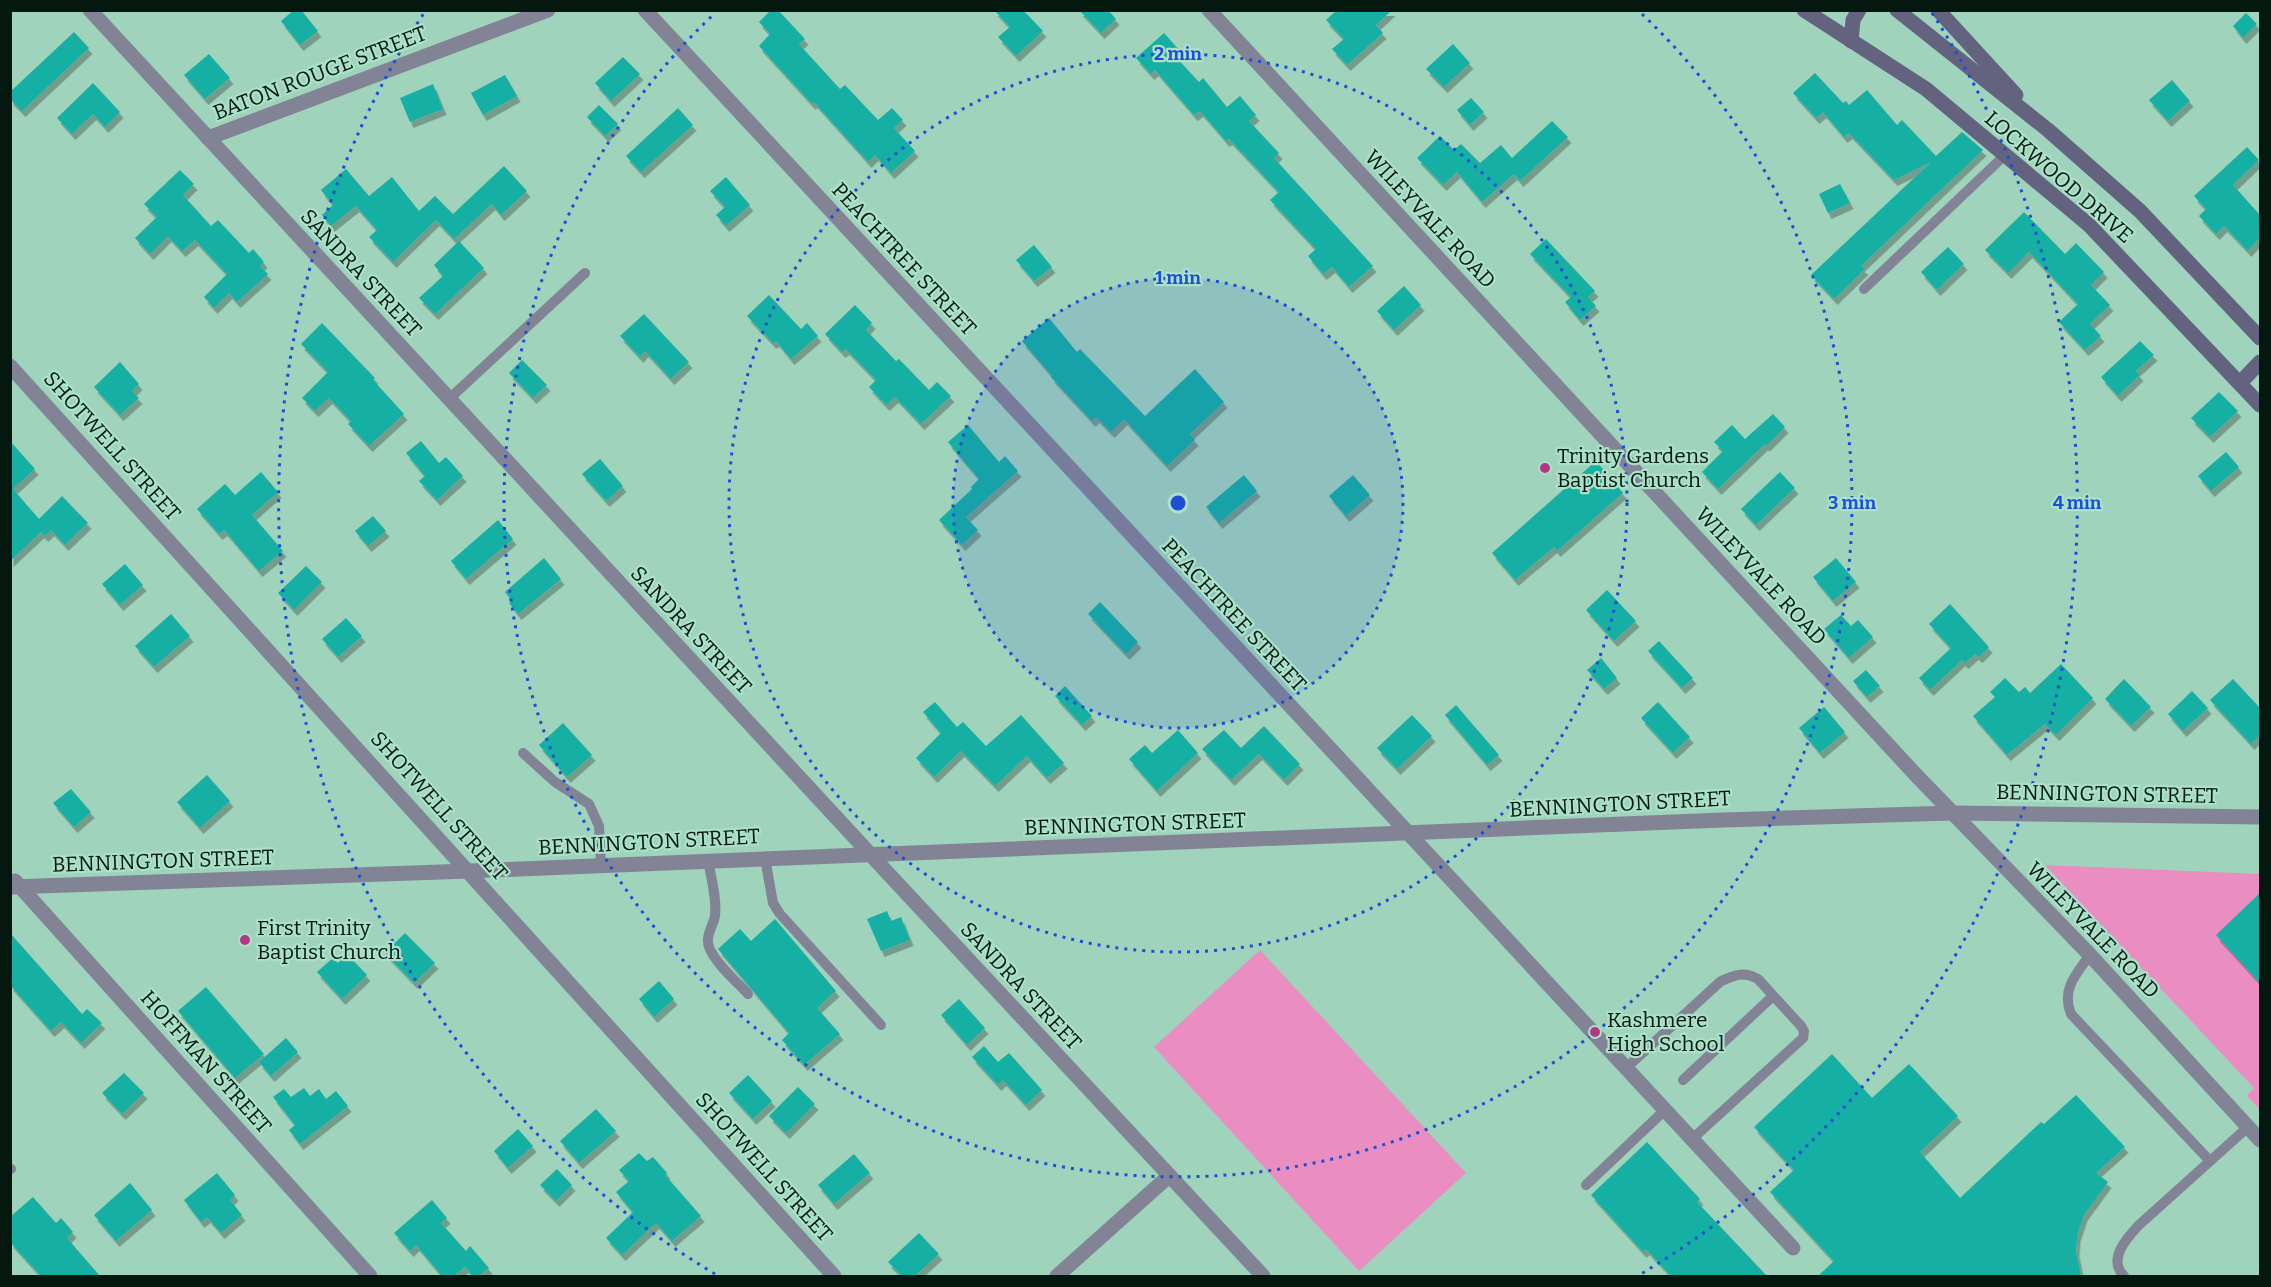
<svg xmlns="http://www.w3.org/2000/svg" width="2271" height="1287" viewBox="0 0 2271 1287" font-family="Bitter,serif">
  <defs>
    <filter id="shadow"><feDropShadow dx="3.5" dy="6" stdDeviation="0" flood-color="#0004"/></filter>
  </defs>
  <rect width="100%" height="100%" fill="#9fd3bc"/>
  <g fill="#ea8dc1">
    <path d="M 2045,865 L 2260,874 L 2260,1110 L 2247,1095 L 2254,1088 Z"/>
    <path d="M 1260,950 L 1466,1173 L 1359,1271 L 1154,1047 Z"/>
  </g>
  <g fill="#15afa3" filter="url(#shadow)">
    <path d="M 294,10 L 301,10 L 318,31 L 300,45 L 281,21 Z"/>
    <path d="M 771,10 L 778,10 L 805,39 L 799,44 L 840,89 L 845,85 L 878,120 L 892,108 L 903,120 L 894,128 L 915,151 L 891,173 L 875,155 L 868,162 L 814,102 L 812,104 L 759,46 L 770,34 L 759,22 Z"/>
    <path d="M 994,10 L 1023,10 L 1043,31 L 1016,56 L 998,37 L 1010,27 Z"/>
    <path d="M 1079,10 L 1108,10 L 1116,19 L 1101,33 Z"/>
    <path d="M 1337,10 L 1392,10 L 1376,25 L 1383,33 L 1347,65 L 1332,49 L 1344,39 L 1326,20 Z"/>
    <path d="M 2246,13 L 2257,24 L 2243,38 L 2233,26 Z"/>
    <path d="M 74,32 L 89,48 L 22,111 L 10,99 L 10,92 Z"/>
    <path d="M 1164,33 L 1179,50 L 1174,55 L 1199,82 L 1203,78 L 1227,107 L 1240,96 L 1256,115 L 1249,121 L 1279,153 L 1274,158 L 1373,266 L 1349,287 L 1332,267 L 1323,274 L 1308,256 L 1316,249 L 1270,200 L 1279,192 L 1229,139 L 1226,141 L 1200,111 L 1194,115 L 1155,70 L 1151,74 L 1136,58 Z"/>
    <path d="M 1453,44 L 1470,63 L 1444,87 L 1426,69 Z"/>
    <path d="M 209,54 L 230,78 L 205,99 L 184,75 Z"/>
    <path d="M 623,57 L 640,74 L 611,101 L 595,83 Z"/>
    <path d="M 1815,73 L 1843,103 L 1846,101 L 1849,105 L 1867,90 L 1897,125 L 1902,120 L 1936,156 L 1962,132 L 1983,150 L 1861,266 L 1865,269 L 1834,299 L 1811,275 L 1931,162 L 1894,180 L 1849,133 L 1844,137 L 1823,112 L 1816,118 L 1793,93 Z"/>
    <path d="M 505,75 L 517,96 L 483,115 L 471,93 Z"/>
    <path d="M 2172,80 L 2190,101 L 2168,121 L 2149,100 Z"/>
    <path d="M 93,83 L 120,112 L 105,127 L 93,114 L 72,134 L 57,118 Z"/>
    <path d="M 433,84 L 443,109 L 410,122 L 400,98 Z"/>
    <path d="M 1471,98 L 1484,112 L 1470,125 L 1457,110 Z"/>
    <path d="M 599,105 L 618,124 L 605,136 L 587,117 Z"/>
    <path d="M 678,108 L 693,125 L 641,172 L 626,156 Z"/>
    <path d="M 1552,121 L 1568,137 L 1520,181 L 1514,174 L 1482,202 L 1457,172 L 1443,185 L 1417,158 L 1440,136 L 1454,150 L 1461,144 L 1480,163 L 1501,145 L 1512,158 Z"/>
    <path d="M 2247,147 L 2259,160 L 2233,185 L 2260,215 L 2260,238 L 2248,251 L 2224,226 L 2216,234 L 2199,216 L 2206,209 L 2194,196 Z"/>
    <path d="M 504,166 L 527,191 L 501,215 L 492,204 L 454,239 L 436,220 L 393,262 L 369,237 L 377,230 L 356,206 L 331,226 L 322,215 L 333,205 L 321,190 L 346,169 L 369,196 L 392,177 L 419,211 L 435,196 L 453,214 Z"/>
    <path d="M 180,170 L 194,184 L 183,195 L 211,226 L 218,220 L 249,253 L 253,249 L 264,262 L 260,266 L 268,274 L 237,302 L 229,293 L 214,308 L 204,297 L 227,274 L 195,240 L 182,251 L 168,236 L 150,254 L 135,238 L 157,217 L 144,204 Z"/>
    <path d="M 726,177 L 750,205 L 726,226 L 716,215 L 725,207 L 710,191 Z"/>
    <path d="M 1840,184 L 1850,203 L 1828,213 L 1819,194 Z"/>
    <path d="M 2024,212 L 2065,254 L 2076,243 L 2104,272 L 2091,285 L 2110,305 L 2090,324 L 2101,336 L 2085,350 L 2059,322 L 2078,304 L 2029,252 L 2008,273 L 1985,250 Z"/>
    <path d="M 1546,239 L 1595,291 L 1588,297 L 1596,306 L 1580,320 L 1565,302 L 1571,297 L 1530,254 Z"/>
    <path d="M 459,241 L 484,268 L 435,314 L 419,298 L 443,276 L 434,265 Z"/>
    <path d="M 1034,245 L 1052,267 L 1034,281 L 1016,260 Z"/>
    <path d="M 1948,247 L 1964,264 L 1937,290 L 1921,272 Z"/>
    <path d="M 1404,286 L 1421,305 L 1394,330 L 1377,311 Z"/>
    <path d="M 769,295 L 801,329 L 807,323 L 818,336 L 791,359 L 776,341 L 773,343 L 747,316 Z"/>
    <path d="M 855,305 L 872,323 L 866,330 L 896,361 L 899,359 L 929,390 L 937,382 L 951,396 L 921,424 L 895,397 L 886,405 L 869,387 L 876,380 L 846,349 L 842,352 L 825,334 Z"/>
    <path d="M 644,314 L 689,362 L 671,379 L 645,351 L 640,357 L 620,336 Z"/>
    <path d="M 1049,318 L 1077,352 L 1080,349 L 1145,416 L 1195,369 L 1224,402 L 1190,434 L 1195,440 L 1167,466 L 1124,419 L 1111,432 L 1096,417 L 1092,421 L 1051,377 L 1052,376 L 1022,341 Z"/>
    <path d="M 322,323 L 375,378 L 373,380 L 404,414 L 369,446 L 348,424 L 351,421 L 329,398 L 315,411 L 302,398 L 328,372 L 301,344 Z"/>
    <path d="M 2140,341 L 2154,355 L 2136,371 L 2140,375 L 2118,396 L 2101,377 Z"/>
    <path d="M 522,360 L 547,385 L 533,398 L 509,373 Z"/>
    <path d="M 120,362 L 139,384 L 132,391 L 139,398 L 120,415 L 94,387 Z"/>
    <path d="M 2219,392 L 2238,411 L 2210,437 L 2191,418 Z"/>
    <path d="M 1773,414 L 1785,427 L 1766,446 L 1765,444 L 1718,489 L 1702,472 L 1723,451 L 1714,442 L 1732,425 L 1745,439 Z"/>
    <path d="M 968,425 L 999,462 L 1005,456 L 1018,471 L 966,517 L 978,530 L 962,545 L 939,520 L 972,489 L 971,487 L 979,479 L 948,442 Z"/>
    <path d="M 10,441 L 35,469 L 13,489 L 39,519 L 62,496 L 88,523 L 65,545 L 51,530 L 45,536 L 41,532 L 10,561 Z"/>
    <path d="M 421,441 L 439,463 L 446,457 L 463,476 L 437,500 L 419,481 L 425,476 L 406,453 Z"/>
    <path d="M 2226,452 L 2239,467 L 2211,491 L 2198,476 Z"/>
    <path d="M 600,459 L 623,486 L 606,501 L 582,474 Z"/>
    <path d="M 1596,461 L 1623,493 L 1557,551 L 1554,547 L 1515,580 L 1492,553 Z"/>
    <path d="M 261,472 L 278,492 L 252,515 L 283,551 L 259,571 L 224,530 L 219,534 L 197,509 L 225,484 L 235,495 Z"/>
    <path d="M 1780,472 L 1795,488 L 1756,525 L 1741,509 Z"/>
    <path d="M 1244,475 L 1257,491 L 1219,523 L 1206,507 Z"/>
    <path d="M 1353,475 L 1370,495 L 1346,516 L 1329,496 Z"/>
    <path d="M 373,516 L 386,531 L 368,546 L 355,531 Z"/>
    <path d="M 498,520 L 513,539 L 466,579 L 451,561 Z"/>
    <path d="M 544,558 L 561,579 L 518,614 L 509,603 L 512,601 L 505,592 Z"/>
    <path d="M 1836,558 L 1856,582 L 1833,601 L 1813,577 Z"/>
    <path d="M 125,564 L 143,585 L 120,605 L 102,584 Z"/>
    <path d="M 306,566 L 322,582 L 294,610 L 278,593 Z"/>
    <path d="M 1607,590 L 1636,621 L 1614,641 L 1586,610 Z"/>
    <path d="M 1100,602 L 1138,642 L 1126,654 L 1088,614 Z"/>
    <path d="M 1950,604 L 1989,647 L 1979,657 L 1975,654 L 1965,663 L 1962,660 L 1930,690 L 1919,678 L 1951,648 L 1929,624 Z"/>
    <path d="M 171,614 L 190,636 L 154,667 L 135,646 Z"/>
    <path d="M 1841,615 L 1851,626 L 1858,620 L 1873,637 L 1849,658 L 1824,629 Z"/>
    <path d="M 346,618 L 362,636 L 338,657 L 322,639 Z"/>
    <path d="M 1659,641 L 1693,678 L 1682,688 L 1648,651 Z"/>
    <path d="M 1601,658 L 1617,678 L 1604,689 L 1587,670 Z"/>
    <path d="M 2061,664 L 2093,698 L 2056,735 L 2045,724 L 2007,755 L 1973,716 L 1995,697 L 1990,692 L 2005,678 L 2019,692 L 2025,687 L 2030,693 Z"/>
    <path d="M 1866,670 L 1880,686 L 1867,697 L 1853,681 Z"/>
    <path d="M 2124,679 L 2151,707 L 2131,726 L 2105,699 Z"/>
    <path d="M 2233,679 L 2260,708 L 2260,735 L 2251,744 L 2210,700 Z"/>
    <path d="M 1065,686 L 1092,716 L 1082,725 L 1055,696 Z"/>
    <path d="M 2192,691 L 2208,708 L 2183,731 L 2168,714 Z"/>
    <path d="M 935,702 L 957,727 L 963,722 L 986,746 L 1021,715 L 1064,763 L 1047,778 L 1027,756 L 995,786 L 961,751 L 934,777 L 916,758 L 941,733 L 923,712 Z"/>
    <path d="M 1658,702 L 1690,737 L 1673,753 L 1641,718 Z"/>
    <path d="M 1456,705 L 1499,755 L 1487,765 L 1445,715 Z"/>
    <path d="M 1824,707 L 1845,732 L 1820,753 L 1799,728 Z"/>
    <path d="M 1412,715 L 1432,736 L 1397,769 L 1377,748 Z"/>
    <path d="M 563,723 L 592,755 L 567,777 L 539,745 Z"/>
    <path d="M 1264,726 L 1300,764 L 1284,780 L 1259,754 L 1231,780 L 1202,749 L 1224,730 L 1241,748 Z"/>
    <path d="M 1178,730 L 1198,753 L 1157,791 L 1129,759 L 1145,745 L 1152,753 Z"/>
    <path d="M 207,775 L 230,801 L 200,828 L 177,802 Z"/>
    <path d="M 71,789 L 91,812 L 74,827 L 53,803 Z"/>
    <path d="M 2260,893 L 2260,983 L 2216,935 Z"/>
    <path d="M 887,911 L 891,921 L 901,917 L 910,940 L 881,951 L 867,919 Z"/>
    <path d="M 775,919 L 836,991 L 817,1008 L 840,1034 L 804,1065 L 782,1040 L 789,1033 L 718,949 L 740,929 L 751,941 Z"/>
    <path d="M 10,933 L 82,1014 L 87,1009 L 102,1023 L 81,1043 L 61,1022 L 51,1031 L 10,985 Z"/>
    <path d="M 405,933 L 435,963 L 414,983 L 385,953 Z"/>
    <path d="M 347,954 L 367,975 L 342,999 L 317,972 L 333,958 L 338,963 Z"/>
    <path d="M 659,981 L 674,999 L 654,1017 L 639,999 Z"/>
    <path d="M 206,987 L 264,1054 L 235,1078 L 178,1011 Z"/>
    <path d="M 959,999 L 985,1028 L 967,1045 L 941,1015 Z"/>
    <path d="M 286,1038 L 298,1052 L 271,1076 L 259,1062 Z"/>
    <path d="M 984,1046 L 998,1062 L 1009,1053 L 1042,1090 L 1026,1105 L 1003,1080 L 998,1085 L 972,1057 Z"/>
    <path d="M 1832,1054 L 1872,1098 L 1909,1064 L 1958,1116 L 1920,1152 L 1960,1198 L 2041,1122 L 2044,1124 L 2076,1095 L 2125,1147 L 2096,1173 L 2108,1182 L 2084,1215 L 2077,1236 L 2076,1251 L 2081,1276 L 1818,1276 L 1834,1261 L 1770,1192 L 1794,1170 L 1754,1127 Z"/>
    <path d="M 124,1073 L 144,1093 L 122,1114 L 102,1093 Z"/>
    <path d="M 748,1075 L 772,1101 L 753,1119 L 729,1093 Z"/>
    <path d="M 798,1087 L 815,1104 L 786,1133 L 769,1116 Z"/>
    <path d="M 304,1088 L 310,1096 L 319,1089 L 326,1099 L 336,1091 L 348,1106 L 300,1144 L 289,1130 L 295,1125 L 273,1097 L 284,1089 L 291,1097 Z"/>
    <path d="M 596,1109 L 616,1131 L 579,1163 L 560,1141 Z"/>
    <path d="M 518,1129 L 533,1146 L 508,1168 L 494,1151 Z"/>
    <path d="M 1647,1142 L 1700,1199 L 1697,1202 L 1767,1276 L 1671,1276 L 1646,1249 L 1643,1252 L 1591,1195 Z"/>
    <path d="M 639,1153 L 647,1161 L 653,1157 L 667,1173 L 665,1175 L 701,1216 L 672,1241 L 656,1223 L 622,1255 L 606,1238 L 633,1212 L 616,1192 L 629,1181 L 619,1170 Z"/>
    <path d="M 854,1154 L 870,1173 L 834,1204 L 818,1185 Z"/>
    <path d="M 557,1169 L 572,1185 L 556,1201 L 540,1185 Z"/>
    <path d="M 217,1173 L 235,1195 L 230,1200 L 242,1215 L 221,1233 L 207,1217 L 201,1222 L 184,1200 Z"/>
    <path d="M 130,1183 L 152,1210 L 116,1241 L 94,1215 Z"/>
    <path d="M 33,1197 L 56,1223 L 61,1218 L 73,1232 L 67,1238 L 100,1276 L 41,1276 L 10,1242 L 10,1217 Z"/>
    <path d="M 432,1200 L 447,1218 L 441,1223 L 466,1251 L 470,1246 L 489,1268 L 478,1276 L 473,1276 L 465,1267 L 454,1276 L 442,1276 L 416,1245 L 410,1251 L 394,1233 Z"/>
    <path d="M 919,1233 L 939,1254 L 915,1276 L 902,1276 L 888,1262 Z"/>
  </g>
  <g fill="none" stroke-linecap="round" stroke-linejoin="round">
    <g stroke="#838396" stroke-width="10">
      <path d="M 1864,289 L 2005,155"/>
      <path d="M 449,399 L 585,273"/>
      <path d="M 523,753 L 555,782 L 589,804 L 599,826 L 601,865"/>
      <path d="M 765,858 L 773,903 L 780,914 L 881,1025"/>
      <path d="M 708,860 C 711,878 717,898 715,916 C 713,926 705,936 709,947 C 714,962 737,982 748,994"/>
      <path d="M 2090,955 C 2076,974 2061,990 2071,1014 L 2210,1161"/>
      <path d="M 1626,1068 L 1721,981 C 1735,975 1744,971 1758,979 L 1801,1026 L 1804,1031 L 1803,1038 L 1692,1139"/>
      <path d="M 1683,1080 L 1773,996"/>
      <path d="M 10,1169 L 11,1169"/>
      <path d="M 1586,1185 L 1665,1110"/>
      <path d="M 2124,1276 C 2107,1259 2127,1238 2139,1225 L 2248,1127"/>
    </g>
    <g stroke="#838396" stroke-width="15">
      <path d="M 90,10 L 870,854 L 1263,1276"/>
      <path d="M 645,10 L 1793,1248"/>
      <path d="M 1209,10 L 1915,774 L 2090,955 L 2260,1140"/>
      <path d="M 208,138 L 548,10"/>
      <path d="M 10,366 L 834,1276"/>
      <path d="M 15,881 L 370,1276"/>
      <path d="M 10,887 L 469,871 L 1723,820 L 1952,813 L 2260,817"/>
      <path d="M 1057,1276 L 1169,1176"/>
    </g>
    <g stroke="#64637f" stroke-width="15">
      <path d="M 1804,10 L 1926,89 L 2089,225 L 2260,405"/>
      <path d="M 1897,10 L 2048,130 L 2140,211 L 2260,338"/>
      <path d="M 1938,10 L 2016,95"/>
      <path d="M 1851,41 L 1853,20 L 1859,10"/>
      <path d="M 2240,383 L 2260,362"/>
    </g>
  </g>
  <circle cx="1178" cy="503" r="225" fill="#1d4ed8" fill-opacity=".12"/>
  <g fill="none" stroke="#1d4ed8" stroke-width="3" stroke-dasharray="3 6">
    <circle cx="1178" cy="503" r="225"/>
    <circle cx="1178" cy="503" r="449"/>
    <path d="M1642 14A674 674 0 1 1 714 14"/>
    <path d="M715 1274A899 899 0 0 1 424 13M1932 13A899 899 0 0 1 1641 1274"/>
  </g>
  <g fill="#b43786" stroke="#abe0c9" stroke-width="2">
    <circle cx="1545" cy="468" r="6"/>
    <circle cx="245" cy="940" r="6"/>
    <circle cx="1595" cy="1032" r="6"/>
  </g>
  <g text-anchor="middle" stroke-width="4.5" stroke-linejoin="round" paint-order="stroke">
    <g font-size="21" fill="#041810" stroke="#abe0c9">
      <text transform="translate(320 73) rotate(-21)" y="7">BATON ROUGE STREET</text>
      <text transform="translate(2059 177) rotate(41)" y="7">LOCKWOOD DRIVE</text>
      <text transform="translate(1430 219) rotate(47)" y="7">WILEYVALE ROAD</text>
      <text transform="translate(904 259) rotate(47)" y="7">PEACHTREE STREET</text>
      <text transform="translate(361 273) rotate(47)" y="7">SANDRA STREET</text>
      <text transform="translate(112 446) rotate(48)" y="7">SHOTWELL STREET</text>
      <text transform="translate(1761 576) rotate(47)" y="7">WILEYVALE ROAD</text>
      <text transform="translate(1234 615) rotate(47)" y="7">PEACHTREE STREET</text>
      <text transform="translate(691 630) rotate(47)" y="7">SANDRA STREET</text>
      <text transform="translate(2107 794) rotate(1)" y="7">BENNINGTON STREET</text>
      <text transform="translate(1620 804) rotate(-3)" y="7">BENNINGTON STREET</text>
      <text transform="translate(439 806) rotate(48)" y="7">SHOTWELL STREET</text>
      <text transform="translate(1135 824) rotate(-2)" y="7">BENNINGTON STREET</text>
      <text transform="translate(649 842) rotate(-3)" y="7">BENNINGTON STREET</text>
      <text transform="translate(163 861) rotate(-2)" y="7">BENNINGTON STREET</text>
      <text transform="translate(2093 930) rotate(46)" y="7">WILEYVALE ROAD</text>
      <text transform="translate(1021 986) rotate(47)" y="7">SANDRA STREET</text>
      <text transform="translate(206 1062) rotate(48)" y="7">HOFFMAN STREET</text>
      <text transform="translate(764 1167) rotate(48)" y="7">SHOTWELL STREET</text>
    </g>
    <g font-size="21" fill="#041810" stroke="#abe0c9" text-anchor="start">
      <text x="1557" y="463">Trinity Gardens<tspan x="1557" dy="24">Baptist Church</tspan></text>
      <text x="257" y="935">First Trinity<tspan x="257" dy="24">Baptist Church</tspan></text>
      <text x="1607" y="1027">Kashmere<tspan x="1607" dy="24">High School</tspan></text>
    </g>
  </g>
  <circle cx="1178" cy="503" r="9" fill="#1d4ed8" stroke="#abe0c9" stroke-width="3"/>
  <g font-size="18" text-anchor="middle" font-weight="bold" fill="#1d4ed8" stroke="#abe0c9" stroke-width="4.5" stroke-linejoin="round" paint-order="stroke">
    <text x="1178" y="60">2 min</text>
    <text x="1178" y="284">1 min</text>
    <text x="1852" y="509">3 min</text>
    <text x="2077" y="509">4 min</text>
  </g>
  <rect width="2271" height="1287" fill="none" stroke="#041810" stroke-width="24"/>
</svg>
